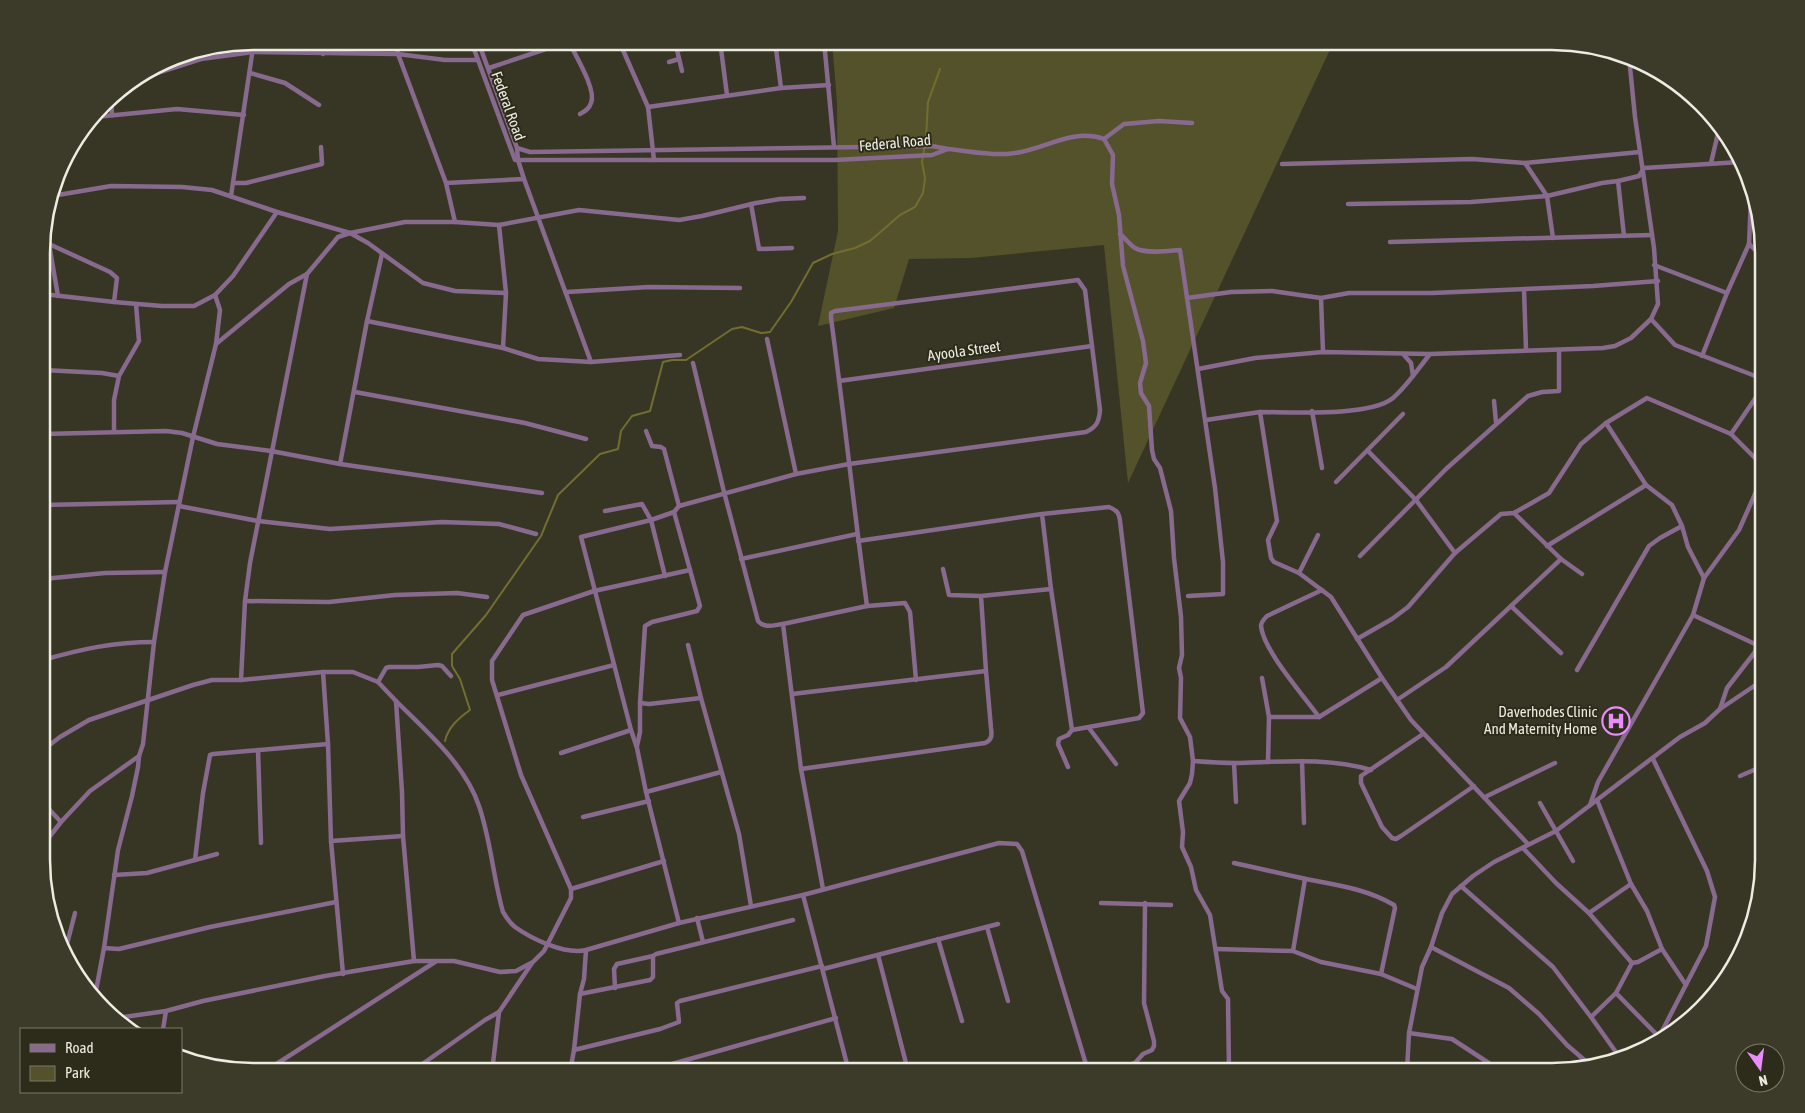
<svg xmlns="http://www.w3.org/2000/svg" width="1805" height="1113" viewBox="0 0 1805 1113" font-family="'Asap Condensed',sans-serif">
  <rect width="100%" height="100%" fill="#373624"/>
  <path fill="#54522a" d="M 832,41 L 1334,41 L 1128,483 L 1104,245 L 971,258 L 909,259 L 894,308 L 818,326 L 838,231 L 837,102 Z"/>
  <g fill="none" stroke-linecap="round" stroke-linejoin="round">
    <path stroke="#726e31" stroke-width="2" d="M 445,741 C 448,727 459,718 470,710 L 460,679 L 452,666 L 452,654 L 486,615 L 541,536 L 558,495 L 600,454 L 618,449 L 621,431 L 632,416 L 650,411 L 663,362 L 672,360 L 686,360 L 732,329 L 742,327 L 761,333 L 770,332 L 791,302 L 813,263 L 832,254 L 855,248 L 870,241 L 900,215 L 915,207 L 923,193 L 925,178 L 922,162 L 926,138 L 928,102 L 940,69"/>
    <g stroke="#876a8e" stroke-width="4.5">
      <path d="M 396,41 L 398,54 L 446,183 L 455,222"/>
      <path d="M 471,41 L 515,160 L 835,160 L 932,155 L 948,149 L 932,146 L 530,152 L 517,148"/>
      <path d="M 619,41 L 648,107 L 781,88 L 829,85"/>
      <path d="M 720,41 L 727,95"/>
      <path d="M 775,41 L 781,88"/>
      <path d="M 824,41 L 834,147"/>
      <path d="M 569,42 C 575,55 597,90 591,103 C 589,109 585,111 580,114"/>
      <path d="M 323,54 L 325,41"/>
      <path d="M 669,62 L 679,59"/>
      <path d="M 489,68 L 570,41"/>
      <path d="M 682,71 L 677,50 L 720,42"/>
      <path d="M 250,73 L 285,83 L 319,105"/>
      <path d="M 135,80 L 201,59 L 253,52 L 398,54 L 445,60 L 478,60"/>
      <path d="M 111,97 L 112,115"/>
      <path d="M 648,107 L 654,160"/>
      <path d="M 95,117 L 177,109 L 244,115"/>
      <path d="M 1192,123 L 1159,121 L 1124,124 L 1104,139 L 1113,155 L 1112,184 L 1119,215 L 1123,266 L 1143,341 L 1146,363 L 1140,383 L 1141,393 L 1149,406 L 1152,450 L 1154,459 L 1160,468 L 1171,511 L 1174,558 L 1181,617 L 1182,655 L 1179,668 L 1181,678 L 1180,718 L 1190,737 L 1193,761 L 1192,774 L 1190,783 L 1179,801 L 1183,832 L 1182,847 L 1191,867 L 1196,890 L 1210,915 L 1222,991 L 1228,999 L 1229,1071"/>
      <path d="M 948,149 C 967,151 987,155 1006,154 C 1040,153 1070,127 1104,139"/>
      <path d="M 1525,163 L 1547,196 L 1553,238"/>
      <path d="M 1711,163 L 1719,129"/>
      <path d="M 1282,164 L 1472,159 L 1525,163 L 1640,152"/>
      <path d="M 1618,181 L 1624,236"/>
      <path d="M 233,183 L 246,183 L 322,164 L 321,147"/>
      <path d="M 446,183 L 524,179"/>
      <path d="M 52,196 L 111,186 L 182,187 L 212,190 L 277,212 L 350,233 L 368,243 L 423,283 L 455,291 L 506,293"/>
      <path d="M 231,196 L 254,41"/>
      <path d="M 751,204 L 759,249 L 792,248"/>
      <path d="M 1348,204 L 1471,202 L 1547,196 L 1602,183 L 1618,181 L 1639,176 L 1644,168 L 1740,162"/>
      <path d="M 49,207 L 49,244 L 58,296"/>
      <path d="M 499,225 L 506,293 L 503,348"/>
      <path d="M 1120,234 C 1125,238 1130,245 1135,248 C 1145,254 1169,251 1180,250 L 1215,488 L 1223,562 L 1223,594 L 1188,596"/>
      <path d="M 1390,242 L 1652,235"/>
      <path d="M 49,244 L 110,272 L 117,278 L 114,302"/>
      <path d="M 1749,244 L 1763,257"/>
      <path d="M 1654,265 L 1727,293"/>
      <path d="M 1524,289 L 1526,350"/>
      <path d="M 567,292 L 649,287 L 740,288"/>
      <path d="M 43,294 L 114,302 L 162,306 L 194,306 L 215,295 L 233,276 L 277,212"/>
      <path d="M 1187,298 L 1231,292 L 1272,291 L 1321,298 L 1349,293 L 1432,293 L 1593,286 L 1658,281"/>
      <path d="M 1321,298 L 1323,352"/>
      <path d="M 1651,319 L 1675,345 L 1763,379"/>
      <path d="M 367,321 L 503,348 L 538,359 L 591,362 L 524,179 L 518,160 L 517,148 L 478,41"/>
      <path d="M 767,339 L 796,474"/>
      <path d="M 216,344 L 289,284 L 307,274 L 338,237 L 350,233 L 405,222 L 455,222 L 499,225 L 579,210 L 679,220 L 702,216 L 756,203 L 780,199 L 804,198"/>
      <path d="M 1404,355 L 1411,363 L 1413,376"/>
      <path d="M 1702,356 L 1727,293 L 1749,244 L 1751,198"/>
      <path d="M 591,362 L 680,355"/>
      <path d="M 693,363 L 724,492 L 758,621 C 765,629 774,625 783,624 L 801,769 L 823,889"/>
      <path d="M 1198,369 L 1255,358 L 1323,352 L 1430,354"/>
      <path d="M 43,370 L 102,373 L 119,376 L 114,400 L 114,432"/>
      <path d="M 119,376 L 139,341 L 136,304"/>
      <path d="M 839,381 L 1092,346"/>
      <path d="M 355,392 L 525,423 L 586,439"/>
      <path d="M 1494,401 L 1496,422"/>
      <path d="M 1312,411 L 1322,468"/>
      <path d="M 1206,420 L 1260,412"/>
      <path d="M 1606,423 L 1646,485 L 1672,505 L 1682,526 L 1688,547 L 1704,578"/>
      <path d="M 646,431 L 652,446 L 661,447 L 664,449 L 679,506"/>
      <path d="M 43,434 L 166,431 L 182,433 L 217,444 L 271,451 L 340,464 L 542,493"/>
      <path d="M 1731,434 L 1763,387"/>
      <path d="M 1368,451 L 1416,500 L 1455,553"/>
      <path d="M 340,464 L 367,321 L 382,254"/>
      <path d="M 1336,482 L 1403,414"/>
      <path d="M 43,505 L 179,502"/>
      <path d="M 179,506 L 258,521 L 330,529 L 442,522 L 499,524 L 536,534"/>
      <path d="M 605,511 L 642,504 L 651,520 L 665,576"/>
      <path d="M 1514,513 L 1561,559 L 1582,574"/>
      <path d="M 858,541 L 1042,514 L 1109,507 C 1117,510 1119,513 1120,521 L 1143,713 L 1139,718 L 1072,730 L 1051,589 L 1042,514"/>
      <path d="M 1547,546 L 1646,485"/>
      <path d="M 1360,556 L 1446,469 L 1528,396 L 1542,392 L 1559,391 L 1559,350"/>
      <path d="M 741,559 L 857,534"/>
      <path d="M 943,569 L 949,595 L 981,596"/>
      <path d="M 1299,573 L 1318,535"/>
      <path d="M 43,579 L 105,573 L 165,572"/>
      <path d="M 245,601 L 329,602 L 395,595 L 457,593 L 487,597"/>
      <path d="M 1511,606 L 1561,653"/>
      <path d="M 1693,615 L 1755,644 L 1756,647 L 1755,652 L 1727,688 L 1720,709"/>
      <path d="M 783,624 L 867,606 L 905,603 L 910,612 L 916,680"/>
      <path d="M 1357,639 L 1392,619 L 1408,607 L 1455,553 L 1501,514 L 1514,513 L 1549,493 L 1581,444 L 1606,423 L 1647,398 L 1731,434 L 1763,466"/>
      <path d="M 688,645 L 701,698 L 739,834 L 751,906"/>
      <path d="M 43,660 C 82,649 113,642 154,642"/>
      <path d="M 1577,670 L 1649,546 L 1660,538 L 1682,526"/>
      <path d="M 323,672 L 328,744 L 331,841 L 343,974"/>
      <path d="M 1262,678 L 1269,717 L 1268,762"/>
      <path d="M 241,680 L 245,601 L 250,563 L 307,274"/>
      <path d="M 378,682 L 386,668 L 389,667 L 418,667 L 438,665 L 442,666 L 451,676"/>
      <path d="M 792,694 L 986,671"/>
      <path d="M 498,695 L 614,665"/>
      <path d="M 1397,700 L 1446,667 L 1561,559"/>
      <path d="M 396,701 L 402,792 L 403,836 L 414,961"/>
      <path d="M 640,703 L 649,704 L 701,698"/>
      <path d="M 1269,717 L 1319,717 L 1382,678"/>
      <path d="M 1319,717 C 1304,696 1263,650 1261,626 C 1261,622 1264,619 1267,616 L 1322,590"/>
      <path d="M 1089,728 L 1116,764"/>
      <path d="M 1423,734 L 1361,776 L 1361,783 L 1382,827 L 1392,838 L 1396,839 L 1401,836 L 1474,786"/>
      <path d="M 637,746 L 640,732 L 640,703 L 645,626 L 652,622 L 697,611 L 700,606 L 674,512"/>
      <path d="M 43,750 L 60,737 L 89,720 L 193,685 L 212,680 L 241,680 L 323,672 L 353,672 L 378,682 L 396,701 C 427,732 465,764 479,806 C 491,841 493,877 503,912 C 506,917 510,923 515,927 C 532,939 565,955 586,950 L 679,923 L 803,895 L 999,843 L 1017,844 L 1022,851 L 1088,1071"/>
      <path d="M 258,750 L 261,843"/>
      <path d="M 561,753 L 631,730"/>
      <path d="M 1653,759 L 1707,871 L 1715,897 L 1706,946 L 1659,1037"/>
      <path d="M 1193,761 C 1207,762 1221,763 1235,763 C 1280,762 1327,757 1371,770"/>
      <path d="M 1302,761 L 1304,823"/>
      <path d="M 1234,763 L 1236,802"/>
      <path d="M 1068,767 L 1058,744 L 1059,739 L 1068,735 L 1072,730"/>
      <path d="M 801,769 L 985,743 C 992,740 992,735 991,728 L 986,671 L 981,596 L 1051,589"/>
      <path d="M 1740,776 L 1763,766"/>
      <path d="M 646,792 L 721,772"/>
      <path d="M 1485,797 L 1555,763"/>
      <path d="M 1597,800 L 1631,884 L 1647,911 L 1662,949 L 1686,985"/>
      <path d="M 1540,803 L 1573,861"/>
      <path d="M 1590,805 L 1598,782 L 1693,615 L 1704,578 L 1739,530 L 1763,476"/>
      <path d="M 46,806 L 61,822"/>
      <path d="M 583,817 L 649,801"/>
      <path d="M 331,841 L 403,836"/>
      <path d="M 1528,844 L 1411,720 L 1382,678 L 1331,597 L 1299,573 L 1274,562 L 1271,558 L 1268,540 L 1277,521 L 1260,412 C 1291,412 1370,417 1393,398 C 1407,386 1418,369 1430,354 L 1603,348 L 1615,346 L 1631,338 L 1651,319 L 1658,304 L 1654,248 L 1635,117 L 1629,57"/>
      <path d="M 43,845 L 61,822 L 90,791 L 139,756"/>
      <path d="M 1523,848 L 1556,883 L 1589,913 L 1632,963 L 1638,962 L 1662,949"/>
      <path d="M 195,860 L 203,793 L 210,755 L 213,754 L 328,744"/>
      <path d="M 1234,863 C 1258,868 1282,874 1306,879 C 1337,885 1367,889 1394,905 L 1395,908 L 1381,974"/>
      <path d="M 114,875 L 147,873 L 217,854"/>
      <path d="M 1461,886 L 1553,967 L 1591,1017 L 1618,1055"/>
      <path d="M 571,889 L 664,861"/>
      <path d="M 803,895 L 849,1072"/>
      <path d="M 1101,903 L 1171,905"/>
      <path d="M 1589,913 L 1631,884"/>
      <path d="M 697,918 L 703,942"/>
      <path d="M 679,923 L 646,792 L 637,748 L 631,730 L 581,537 L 651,520 L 674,512 L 679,506 L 796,474 L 849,464 L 1086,432 C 1097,427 1099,421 1100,410 L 1085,290 L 1078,280 L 835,311 L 831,313 L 831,318 C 844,414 854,510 867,606"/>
      <path d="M 987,927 L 1008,1001"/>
      <path d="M 938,939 L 962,1021"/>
      <path d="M 1431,947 L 1509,988 L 1539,1014 L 1567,1045 L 1589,1064"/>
      <path d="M 66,948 L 75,913"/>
      <path d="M 104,948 L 119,949 L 210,927 L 336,902"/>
      <path d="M 1216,949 L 1293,951 L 1321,962 L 1381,974 L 1417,989"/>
      <path d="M 1293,951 L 1305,879"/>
      <path d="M 878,955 L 907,1067"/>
      <path d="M 823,969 L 998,924"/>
      <path d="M 615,988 L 614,969 L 617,964 L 653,956"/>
      <path d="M 1616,993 L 1662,1040"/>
      <path d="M 580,994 L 650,980 L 653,977 L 653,956 L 656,954 L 793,920"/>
      <path d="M 95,996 L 104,948 L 118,850 L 132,796 L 138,767 L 139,756 L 143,744 L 154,642 L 165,572 L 193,437 L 216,344 L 220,310 L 215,295"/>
      <path d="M 1591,1017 L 1616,993 L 1632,963"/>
      <path d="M 117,1018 L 166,1011 L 203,1001 L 325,976 L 414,961 L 454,961 L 500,972 L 516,971 L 533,962 L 544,951 L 571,898 L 571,889 L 521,775 L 492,680 L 492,661 L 523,615 L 594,591 L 690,570"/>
      <path d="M 163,1029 L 166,1011"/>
      <path d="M 1409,1033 L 1452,1039 L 1501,1071"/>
      <path d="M 574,1050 L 660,1029 L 679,1022 L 677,1003 L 680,1001 L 822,966"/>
      <path d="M 1111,1071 L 1135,1063 L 1143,1054 L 1152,1050 L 1154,1046 L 1154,1041 L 1144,1003 L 1145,903"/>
      <path d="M 1407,1071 L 1409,1033 L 1422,967 L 1431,947 L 1442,913 L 1452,894 L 1473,876 L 1494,862 L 1556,831 L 1680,737 L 1705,723 L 1720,709 L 1763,680"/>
      <path d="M 264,1072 L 435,962"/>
      <path d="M 411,1072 L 485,1020 L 499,1012 L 532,963"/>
      <path d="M 492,1072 L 499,1012"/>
      <path d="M 570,1072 L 574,1050 L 580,994 L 584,979 L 586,950"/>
      <path d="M 667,1072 L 667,1068 L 672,1064 L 836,1018"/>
      <path d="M 836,1072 L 848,1068"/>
      <path d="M 986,1072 L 997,1068"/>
    </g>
  </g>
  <defs>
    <g id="hospital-ring" transform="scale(1.4375)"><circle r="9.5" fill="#2d2c1a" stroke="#e98dfe" stroke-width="1.5"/><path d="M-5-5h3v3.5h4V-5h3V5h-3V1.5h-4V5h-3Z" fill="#e98dfe"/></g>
  </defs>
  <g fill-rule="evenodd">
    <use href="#hospital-ring" x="1616" y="721"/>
  </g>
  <g text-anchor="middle" stroke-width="4" stroke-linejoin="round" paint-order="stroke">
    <g font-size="15" fill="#edece1" stroke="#2d2c1a">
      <text transform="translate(508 106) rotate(70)" y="5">Federal Road</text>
      <text transform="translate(895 143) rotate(-5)" y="5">Federal Road</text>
      <text transform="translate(964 351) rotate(-8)" y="5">Ayoola Street</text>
    </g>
    <g font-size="15" fill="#edece1" stroke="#2d2c1a" text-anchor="end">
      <text x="1597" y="717">Daverhodes Clinic<tspan x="1597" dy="17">And Maternity Home</tspan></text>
    </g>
  </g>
  <path d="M0 0H1805V1113H0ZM253 50H1552A203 203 0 0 1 1755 253V860A203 203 0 0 1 1552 1063H253A203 203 0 0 1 50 860V253A203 203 0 0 1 253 50Z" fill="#3c3b2a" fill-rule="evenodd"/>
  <path fill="none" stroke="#edece1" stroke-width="2.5" d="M253 50H1552A203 203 0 0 1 1755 253V860A203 203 0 0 1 1552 1063H253A203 203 0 0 1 50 860V253A203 203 0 0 1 253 50Z"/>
  <rect x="20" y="1028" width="162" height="65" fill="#2d2c1a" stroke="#7a796a"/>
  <rect x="30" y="1044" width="25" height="8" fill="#876a8e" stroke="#7a796a"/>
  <text x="65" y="1053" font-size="15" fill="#edece1">Road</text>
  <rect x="30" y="1066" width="25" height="15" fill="#54522a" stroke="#7a796a"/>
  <text x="65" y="1078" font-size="15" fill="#edece1">Park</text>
  <g transform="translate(1760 1068) rotate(166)"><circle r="24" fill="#2d2c1a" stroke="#7a796a"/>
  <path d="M0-4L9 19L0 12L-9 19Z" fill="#e98dfe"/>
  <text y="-8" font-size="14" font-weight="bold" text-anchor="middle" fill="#edece1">N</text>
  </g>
</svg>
